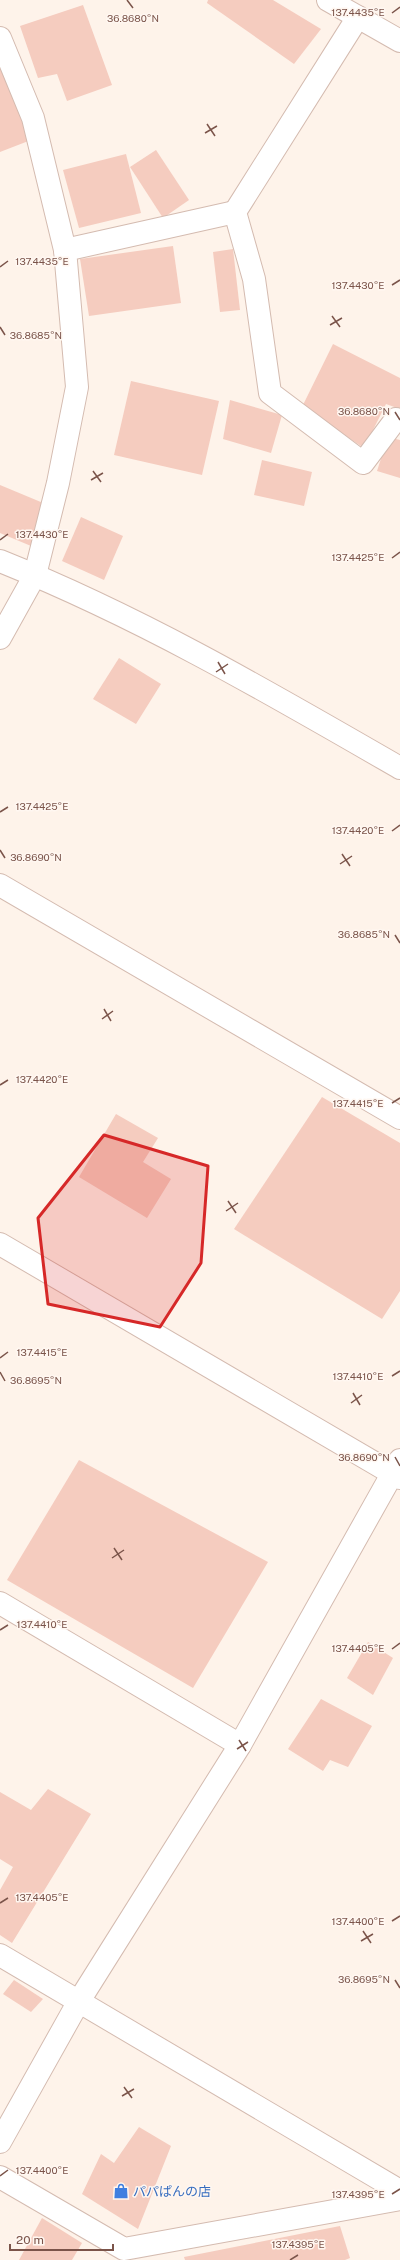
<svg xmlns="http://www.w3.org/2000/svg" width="400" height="2260" viewBox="0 0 400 2260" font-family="'Public Sans','Noto Sans JP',sans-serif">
  <rect width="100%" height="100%" fill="#fef3ea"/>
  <g fill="#f5ccbf">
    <path d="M 208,0 L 273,0 L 321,29 L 294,64 L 207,3 Z"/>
    <path d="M 83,5 L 112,85 L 67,101 L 57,74 L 38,78 L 20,26 Z"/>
    <path d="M 0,65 L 31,140 L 0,152 Z"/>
    <path d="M 156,150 L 189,200 L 163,218 L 130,167 Z"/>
    <path d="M 126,154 L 141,213 L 79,228 L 63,170 Z"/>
    <path d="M 173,246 L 181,303 L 89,316 L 80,259 Z"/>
    <path d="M 233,249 L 240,310 L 220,312 L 213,252 Z"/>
    <path d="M 333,344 L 400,378 L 400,409 L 386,404 L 364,448 L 302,407 Z"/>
    <path d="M 131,381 L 219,401 L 202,475 L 114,455 Z"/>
    <path d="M 230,400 L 282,415 L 271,453 L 223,439 Z"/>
    <path d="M 388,437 L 400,440 L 400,478 L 377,471 Z"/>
    <path d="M 262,460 L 312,472 L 304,506 L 254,495 Z"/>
    <path d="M 0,485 L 48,505 L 31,546 L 0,533 Z"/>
    <path d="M 81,517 L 123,536 L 104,580 L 62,561 Z"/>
    <path d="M 119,658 L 161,684 L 136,724 L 93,699 Z"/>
    <path d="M 322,1097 L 400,1143 L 400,1291 L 382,1319 L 234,1229 Z"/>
    <path d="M 116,1114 L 158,1138 L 143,1162 L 171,1179 L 147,1218 L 79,1177 Z"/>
    <path d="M 79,1460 L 268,1562 L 193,1688 L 7,1580 Z"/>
    <path d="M 368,1642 L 393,1658 L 373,1695 L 347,1678 Z"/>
    <path d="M 321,1699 L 372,1726 L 348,1767 L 330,1760 L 323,1771 L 288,1749 Z"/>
    <path d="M 48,1789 L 91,1814 L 12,1943 L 0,1935 L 0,1890 L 13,1867 L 0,1859 L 0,1792 L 31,1810 Z"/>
    <path d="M 14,1980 L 43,1999 L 31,2012 L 3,1994 Z"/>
    <path d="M 139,2127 L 171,2146 L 138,2229 L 82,2194 L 101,2154 L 114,2163 Z"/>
    <path d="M 42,2218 L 82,2243 L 72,2260 L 19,2260 Z"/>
    <path d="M 340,2226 L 350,2258 L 345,2260 L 185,2260 L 184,2257 Z"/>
  </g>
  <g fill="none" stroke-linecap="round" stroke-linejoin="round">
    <g stroke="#d4bbb0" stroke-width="24">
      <g id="minor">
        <path d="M 328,0 L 400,41"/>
        <path d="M 358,17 L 235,212 L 254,279 L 270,393 L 363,463 L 396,419 L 400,420"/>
        <path d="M 0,38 L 33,118 L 65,250 L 77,387 L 58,483 L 35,575 L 0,638"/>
        <path d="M 65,250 L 235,212"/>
        <path d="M 0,561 C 140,617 270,693 400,768"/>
        <path d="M 0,885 L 400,1118"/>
        <path d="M 0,1603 L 240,1745"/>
        <path d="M 0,1955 L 400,2191"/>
        <path d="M 0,2177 L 124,2249 L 400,2199"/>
      </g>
    </g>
    <g stroke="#d4bbb0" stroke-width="24">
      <g id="tertiary">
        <path d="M 0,1244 L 400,1478"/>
        <path d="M 0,2142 L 79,2001 L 240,1745 L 400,1460"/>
      </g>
    </g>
    <use href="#minor" stroke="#fff" stroke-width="22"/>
    <use href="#tertiary" stroke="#fff" stroke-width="22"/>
  </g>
  <path fill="#d62828" fill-opacity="0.2" stroke="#d62828" stroke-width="3" stroke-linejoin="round" d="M 104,1135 L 208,1166 L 201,1263 L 160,1327 L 48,1304 L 38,1218 Z"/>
  <path fill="none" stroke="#7b544a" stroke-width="1.5" d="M 127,0 L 133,8M 392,13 L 400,7M 207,124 L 215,136M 205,133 L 217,126M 0,267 L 8,261M 392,285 L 400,280M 332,316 L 340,327M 330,325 L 342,318M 0,327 L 5,335M 395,412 L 400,420M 93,471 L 101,482M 91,480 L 103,473M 0,540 L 8,534M 392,558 L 400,552M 218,662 L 225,674M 216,672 L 228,664M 0,812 L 8,807M 392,831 L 400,825M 0,850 L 5,858M 342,854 L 350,866M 340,864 L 352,856M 395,935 L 400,943M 104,1009 L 111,1021M 102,1019 L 113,1011M 0,1085 L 8,1080M 392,1103 L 400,1098M 228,1201 L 236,1213M 226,1211 L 238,1203M 0,1358 L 8,1352M 0,1372 L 5,1381M 392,1376 L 400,1371M 353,1393 L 360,1405M 351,1403 L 362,1395M 395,1457 L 400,1466M 114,1548 L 122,1560M 112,1558 L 124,1550M 0,1630 L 8,1625M 392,1649 L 400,1643M 239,1740 L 246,1751M 237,1749 L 248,1742M 0,1903 L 8,1898M 392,1921 L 400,1916M 363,1931 L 371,1943M 361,1941 L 373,1934M 395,1980 L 400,1988M 124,2087 L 132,2098M 122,2096 L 134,2089M 0,2176 L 8,2170M 392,2194 L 400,2189M 290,2260 L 298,2255"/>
  <defs>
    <g id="shop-bare" transform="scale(1.2)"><path d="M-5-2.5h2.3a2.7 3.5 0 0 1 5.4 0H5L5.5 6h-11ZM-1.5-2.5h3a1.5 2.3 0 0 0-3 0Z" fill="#3f7fe0" stroke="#fff7f1" stroke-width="2.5" paint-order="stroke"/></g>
  </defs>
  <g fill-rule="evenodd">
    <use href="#shop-bare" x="121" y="2191"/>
  </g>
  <g text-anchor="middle" stroke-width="3" stroke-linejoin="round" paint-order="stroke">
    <g font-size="13" fill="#366cbe" stroke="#fff7f1" text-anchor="start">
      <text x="133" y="2196">パパぱんの店</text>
    </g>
  </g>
  <g font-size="10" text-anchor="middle" fill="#7b544a" stroke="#fff7f1" stroke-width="3" stroke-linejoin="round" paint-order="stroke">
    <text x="358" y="16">137.4435°E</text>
    <text x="133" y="22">36.8680°N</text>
    <text x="42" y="265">137.4435°E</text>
    <text x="358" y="289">137.4430°E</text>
    <text x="36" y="339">36.8685°N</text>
    <text x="364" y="415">36.8680°N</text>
    <text x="42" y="538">137.4430°E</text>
    <text x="358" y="561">137.4425°E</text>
    <text x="42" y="810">137.4425°E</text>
    <text x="358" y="834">137.4420°E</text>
    <text x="36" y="861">36.8690°N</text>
    <text x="364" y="938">36.8685°N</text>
    <text x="42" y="1083">137.4420°E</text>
    <text x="358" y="1107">137.4415°E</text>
    <text x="42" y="1356">137.4415°E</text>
    <text x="358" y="1380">137.4410°E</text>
    <text x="36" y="1384">36.8695°N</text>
    <text x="364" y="1461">36.8690°N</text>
    <text x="42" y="1628">137.4410°E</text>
    <text x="358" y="1652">137.4405°E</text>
    <text x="42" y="1901">137.4405°E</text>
    <text x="358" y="1925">137.4400°E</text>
    <text x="364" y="1983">36.8695°N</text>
    <text x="42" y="2174">137.4400°E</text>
    <text x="358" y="2198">137.4395°E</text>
    <text x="298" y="2248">137.4395°E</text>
  </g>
  <path d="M10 2244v6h103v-6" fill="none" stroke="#7b544a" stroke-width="2"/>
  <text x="16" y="2244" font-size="12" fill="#7b544a" stroke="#fff7f1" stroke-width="3" paint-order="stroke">20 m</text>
</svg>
